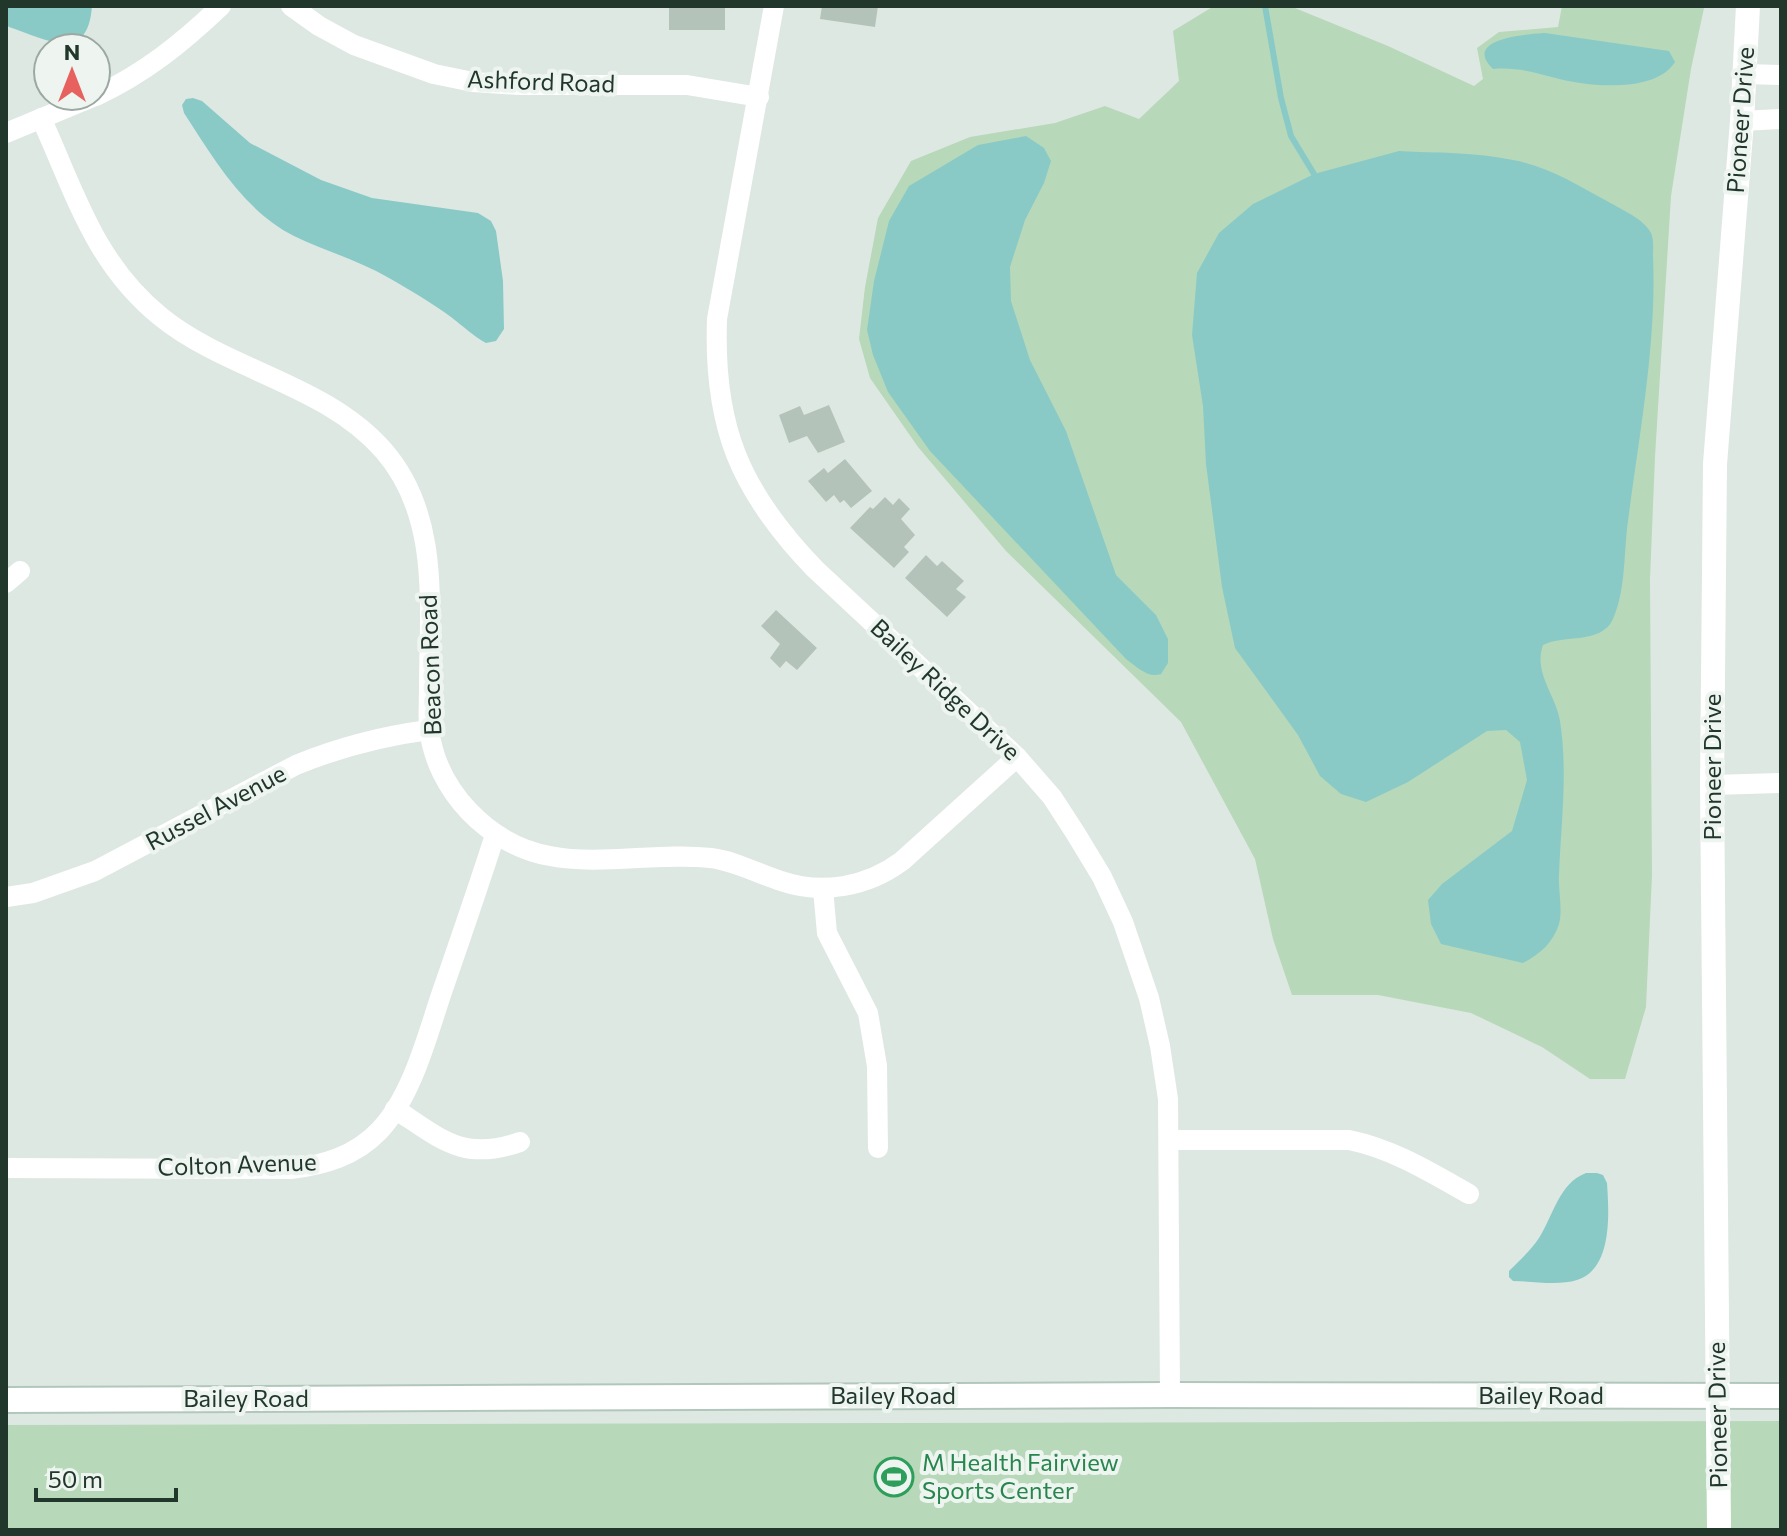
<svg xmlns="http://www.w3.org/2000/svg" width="1787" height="1536" viewBox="0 0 1787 1536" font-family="Commissioner,sans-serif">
  <rect width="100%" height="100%" fill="#dee8e2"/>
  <g fill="#b8d8ba">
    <path d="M 1214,6 L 1290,6 L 1388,46 L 1474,86 L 1483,79 L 1477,48 L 1499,32 L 1558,27 L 1562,6 L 1704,8 L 1691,69 L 1671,196 L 1655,457 L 1650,579 L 1652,875 L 1646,1007 L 1625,1079 L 1590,1079 L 1542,1047 L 1471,1013 L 1378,995 L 1292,995 L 1273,939 L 1255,859 L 1181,722 L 1006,551 L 918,447 L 870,378 L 859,339 L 865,287 L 878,218 L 911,161 L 970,137 L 1055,123 L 1105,106 L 1139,119 L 1179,81 L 1173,31 Z"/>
    <path d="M 1781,1421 L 1781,1530 L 6,1530 L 6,1425 Z"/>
  </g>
  <g fill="#89cac7">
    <path d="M 6,6 L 92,6 C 88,64 47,40 9,27 L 6,24 Z"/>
    <path d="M 1545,33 L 1669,51 L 1675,62 C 1658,89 1608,87 1580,83 C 1550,79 1526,66 1493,69 C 1461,38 1529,34 1545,33 Z"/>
    <path d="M 193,98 L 202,101 L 250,143 L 321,180 L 372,198 L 478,213 L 491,221 L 496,231 L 503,281 L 504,329 L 496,341 L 486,343 C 473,336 463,326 451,317 C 432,303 410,290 389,278 C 358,260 325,251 294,236 C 243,210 214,159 184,113 L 182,105 L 186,99 Z"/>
    <path d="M 1026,136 L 1044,148 L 1051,161 L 1044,183 L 1025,220 L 1010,267 L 1011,301 L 1030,360 L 1066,431 L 1116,575 L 1156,615 L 1168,639 L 1168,663 L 1161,674 C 1148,679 1136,666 1126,659 L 930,451 L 888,392 L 873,355 L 867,330 L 874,281 L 889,221 L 909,186 L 978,145 Z"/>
    <path d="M 1399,151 C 1436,153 1476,152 1513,160 C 1547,166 1578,185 1607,201 C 1622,210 1643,218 1651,233 C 1654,239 1653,250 1653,257 C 1657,344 1638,442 1627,529 C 1624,557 1625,592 1613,619 C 1601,645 1564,634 1543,645 C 1533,673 1556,695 1560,721 C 1568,772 1561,824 1559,875 C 1558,890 1563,910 1559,924 C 1553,943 1540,954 1523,963 L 1441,944 L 1431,924 L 1428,900 L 1442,884 L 1512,831 L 1527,780 L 1520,742 L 1506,730 L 1487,731 L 1408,782 L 1366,802 L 1341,794 L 1320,776 L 1298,735 L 1235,648 L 1222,587 L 1215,533 L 1206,464 L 1203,406 L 1192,335 L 1197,273 L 1219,233 L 1253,204 L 1314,174 Z"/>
    <path d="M 1586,1173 L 1597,1173 L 1603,1175 L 1607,1183 C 1609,1212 1613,1269 1577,1280 C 1558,1286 1532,1281 1513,1281 L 1509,1277 L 1509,1271 C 1519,1261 1531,1250 1539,1238 C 1553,1216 1559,1183 1586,1173 Z"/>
  </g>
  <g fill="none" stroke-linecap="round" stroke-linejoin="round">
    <path stroke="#89cac7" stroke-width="6" d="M 1265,6 L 1281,98 L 1291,136 L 1314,174"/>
  </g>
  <g fill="#b4c3ba">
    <path d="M 680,6 L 725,6 L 725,30 L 669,30 L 669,7 Z"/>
    <path d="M 822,6 L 878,6 L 875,27 L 820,19 Z"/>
    <path d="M 829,405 L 845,442 L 818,453 L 807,436 L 789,443 L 779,415 L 800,406 L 804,415 Z"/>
    <path d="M 845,459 L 872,491 L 851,508 L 844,500 L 840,503 L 834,495 L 826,502 L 808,481 L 824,468 L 828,473 Z"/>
    <path d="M 885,497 L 893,505 L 899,498 L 910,509 L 901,519 L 915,535 L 904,547 L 909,552 L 894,568 L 850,528 L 870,507 L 873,509 Z"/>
    <path d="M 926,555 L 937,566 L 942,561 L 964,581 L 956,589 L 966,597 L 947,617 L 905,578 Z"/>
    <path d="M 776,610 L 817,648 L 797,670 L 786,661 L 780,668 L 770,658 L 780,644 L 761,626 Z"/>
  </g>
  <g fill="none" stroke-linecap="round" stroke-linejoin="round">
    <g stroke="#b2c7bb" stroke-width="28">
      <path id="secondary" d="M 6,1400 L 1170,1395 L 1781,1396"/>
    </g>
    <g stroke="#fff" stroke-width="20">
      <path d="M 291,6 L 319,26 L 354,45 L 434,74 L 473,82 L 519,85 L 687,85 L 759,97"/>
      <path d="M 774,6 L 717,319 C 713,427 740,491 815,569 L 1017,757 L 1052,797 L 1076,834 L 1102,877 L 1123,922 L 1149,998 L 1160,1046 L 1168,1099 L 1170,1395"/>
      <path d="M 1745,74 L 1781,75"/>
      <path d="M 96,96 C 145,73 182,43 221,6"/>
      <path d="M 41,118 C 75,192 94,263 161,317 C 228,371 326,384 384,451 C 441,517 429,607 429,688 C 429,701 428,715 429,728 C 436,791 489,845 550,856 C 600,866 659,852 711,858 C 736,861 758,874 781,881 C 822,895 867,887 902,861 L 1017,757"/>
      <path d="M 1742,121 L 1781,119"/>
      <path d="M 6,133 L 95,96"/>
      <path d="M 6,583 L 20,571"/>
      <path d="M 1712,785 L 1781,783"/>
      <path d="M 823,889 L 827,933 L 868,1013 L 877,1066 L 878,1148"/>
      <path d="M 6,897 L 33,893 L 95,871 L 296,765 C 340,747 382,736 429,730"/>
      <path d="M 395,1109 C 441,1139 463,1162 520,1142"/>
      <path d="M 1169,1140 L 1349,1140 C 1393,1149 1430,1172 1469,1194"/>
      <path d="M 6,1168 L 291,1169 C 324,1165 355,1156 379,1131 C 412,1097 427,1036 442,992 C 460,940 478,888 495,835"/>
    </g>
    <path stroke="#fff" stroke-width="24" d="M 1719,1530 L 1712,785 L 1715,464 L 1742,121 L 1748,6"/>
    <use href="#secondary" stroke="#fff" stroke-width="24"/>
  </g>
  <defs>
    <g id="stadium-ring" transform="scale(2)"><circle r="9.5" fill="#eef5f0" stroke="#2e9e5b" stroke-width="1.5"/><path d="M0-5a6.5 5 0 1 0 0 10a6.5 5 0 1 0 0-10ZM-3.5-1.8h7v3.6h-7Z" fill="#2e9e5b"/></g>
  </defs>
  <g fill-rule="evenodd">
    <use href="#stadium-ring" x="894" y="1477"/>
  </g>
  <g text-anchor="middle" stroke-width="8" stroke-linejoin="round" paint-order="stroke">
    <g font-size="24" fill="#21372c" stroke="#eef5f0">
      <text transform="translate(541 82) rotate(2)" y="8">Ashford Road</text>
      <text transform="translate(1741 120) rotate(-86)" y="8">Pioneer Drive</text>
      <text transform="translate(431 665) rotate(-92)" y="8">Beacon Road</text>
      <text transform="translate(945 690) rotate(43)" y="8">Bailey Ridge Drive</text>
      <text transform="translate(1713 767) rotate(-90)" y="8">Pioneer Drive</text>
      <text transform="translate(216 808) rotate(-28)" y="8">Russel Avenue</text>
      <text transform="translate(237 1165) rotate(-2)" y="8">Colton Avenue</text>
      <text x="893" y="1404">Bailey Road</text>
      <text x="1541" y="1404">Bailey Road</text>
      <text x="246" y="1407">Bailey Road</text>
      <text transform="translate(1718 1415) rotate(-91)" y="8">Pioneer Drive</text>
    </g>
    <g font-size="24" fill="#27864d" stroke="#eef5f0" text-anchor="start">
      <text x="922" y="1471">M Health Fairview<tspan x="922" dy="28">Sports Center</tspan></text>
    </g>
  </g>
  <rect width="1787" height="1536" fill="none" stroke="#21372c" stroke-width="16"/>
  <g transform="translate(72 72)"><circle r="38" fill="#eef5f0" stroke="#9ca9a2" stroke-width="2"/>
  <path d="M0-6L14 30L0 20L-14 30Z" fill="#e7625e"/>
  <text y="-12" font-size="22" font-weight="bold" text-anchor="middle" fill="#21372c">N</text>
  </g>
  <path d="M36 1488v12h140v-12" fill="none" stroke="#21372c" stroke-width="4"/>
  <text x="48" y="1488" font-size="24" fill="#21372c" stroke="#eef5f0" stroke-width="6" paint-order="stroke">50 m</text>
</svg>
